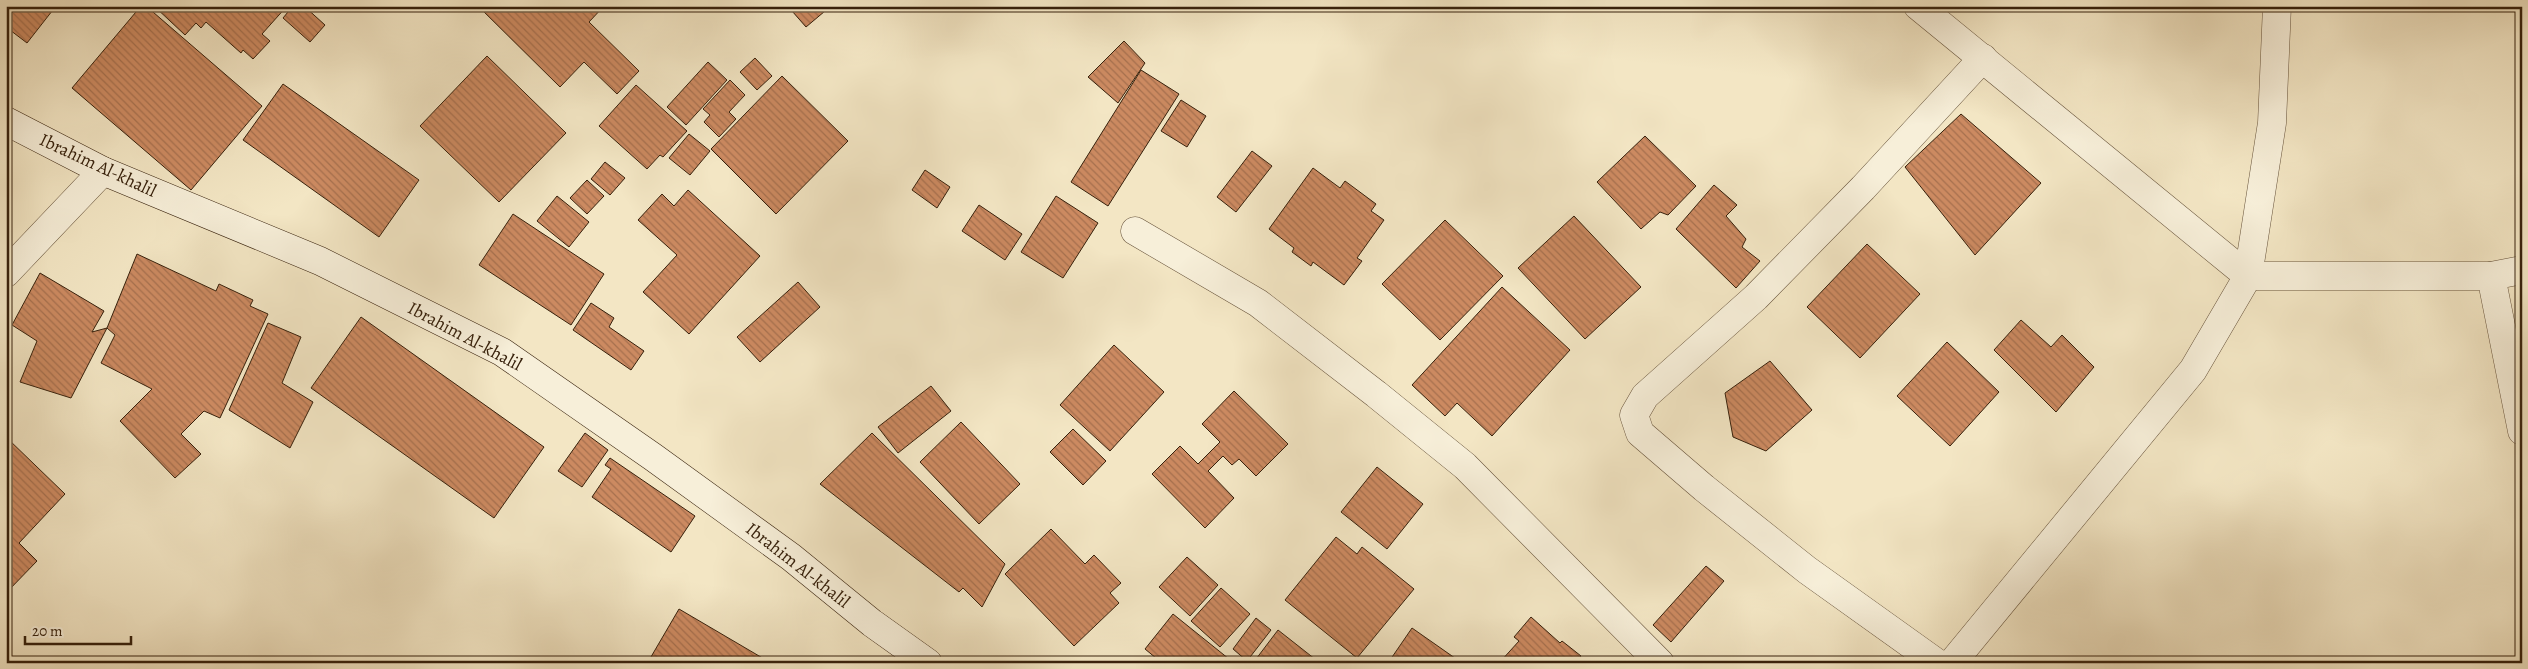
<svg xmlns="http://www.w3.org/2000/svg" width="2528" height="669" viewBox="0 0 2528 669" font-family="Alegreya,serif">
  <defs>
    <pattern id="building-back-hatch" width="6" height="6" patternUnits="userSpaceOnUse" patternTransform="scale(1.25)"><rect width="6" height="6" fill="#cc8a61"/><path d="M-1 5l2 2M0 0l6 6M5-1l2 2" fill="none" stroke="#a6704e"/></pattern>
  </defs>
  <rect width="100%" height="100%" fill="#f3e6c4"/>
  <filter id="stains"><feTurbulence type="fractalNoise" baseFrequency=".004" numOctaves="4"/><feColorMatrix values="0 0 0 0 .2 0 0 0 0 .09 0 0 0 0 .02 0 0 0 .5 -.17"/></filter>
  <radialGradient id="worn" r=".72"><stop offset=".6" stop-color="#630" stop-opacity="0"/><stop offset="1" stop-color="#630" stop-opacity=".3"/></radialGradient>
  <g fill="url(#building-back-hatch)" stroke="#37210c">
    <path d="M 6,6 L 56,6 L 27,43 L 6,27 Z"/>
    <path d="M 141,6 L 146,6 L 262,106 L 191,190 L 72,88 Z"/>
    <path d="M 154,6 L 287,6 L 262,34 L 270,41 L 253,59 L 243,50 L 241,53 L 206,22 L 201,28 L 196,23 L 185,35 Z"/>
    <path d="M 293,6 L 304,6 L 325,25 L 310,42 L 283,18 Z"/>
    <path d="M 478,6 L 604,6 L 589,22 L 639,71 L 617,94 L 584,62 L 560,87 Z"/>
    <path d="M 797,6 L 831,6 L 806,27 L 792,11 Z"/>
    <path d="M 1124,41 L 1145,63 L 1118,103 L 1088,77 Z"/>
    <path d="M 487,56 L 566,133 L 499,202 L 420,126 Z"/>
    <path d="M 755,58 L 772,76 L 757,90 L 740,72 Z"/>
    <path d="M 708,62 L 727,80 L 686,125 L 667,107 Z"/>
    <path d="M 1141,70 L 1179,94 L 1108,206 L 1071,182 Z"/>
    <path d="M 782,76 L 848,141 L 776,214 L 711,149 Z"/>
    <path d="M 730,80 L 745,95 L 729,112 L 736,119 L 719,137 L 704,122 L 710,115 L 703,109 Z"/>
    <path d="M 283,84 L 419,180 L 379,237 L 243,140 Z"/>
    <path d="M 636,85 L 687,131 L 663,157 L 660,155 L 647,169 L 599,126 Z"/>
    <path d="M 1181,100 L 1206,116 L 1187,147 L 1161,131 Z"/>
    <path d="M 1961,114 L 2041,183 L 1975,255 L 1905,167 Z"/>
    <path d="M 689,134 L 710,151 L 690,175 L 669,158 Z"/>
    <path d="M 1645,136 L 1696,186 L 1668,215 L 1660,212 L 1641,229 L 1597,182 Z"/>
    <path d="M 1252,151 L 1272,166 L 1236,212 L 1217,197 Z"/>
    <path d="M 605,162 L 625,178 L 610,195 L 591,179 Z"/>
    <path d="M 1313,168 L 1340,188 L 1345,181 L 1376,204 L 1371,211 L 1384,220 L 1357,258 L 1362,261 L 1344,285 L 1313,262 L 1311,266 L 1292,252 L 1294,248 L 1269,229 Z"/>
    <path d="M 925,170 L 950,187 L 937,208 L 912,190 Z"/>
    <path d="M 587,180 L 604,196 L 587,214 L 570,198 Z"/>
    <path d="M 1714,185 L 1737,205 L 1726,216 L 1746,239 L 1742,247 L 1760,261 L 1736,288 L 1676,229 Z"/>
    <path d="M 688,190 L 760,256 L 689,334 L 643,292 L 677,255 L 638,220 L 662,194 L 674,206 Z"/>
    <path d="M 557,196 L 589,222 L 569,247 L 537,221 Z"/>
    <path d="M 1056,196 L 1098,223 L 1063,278 L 1021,252 Z"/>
    <path d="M 979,205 L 1022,234 L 1005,260 L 962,231 Z"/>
    <path d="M 513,214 L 604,274 L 571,325 L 479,265 Z"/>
    <path d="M 1574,216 L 1641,287 L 1585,339 L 1518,268 Z"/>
    <path d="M 1445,220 L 1503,276 L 1440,340 L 1382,284 Z"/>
    <path d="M 1867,244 L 1920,294 L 1860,358 L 1807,307 Z"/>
    <path d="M 137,254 L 216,291 L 219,284 L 253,300 L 250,306 L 268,314 L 220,418 L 204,411 L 181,434 L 201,454 L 175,478 L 120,421 L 152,389 L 101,363 L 115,335 L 107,328 Z"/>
    <path d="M 40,273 L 104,311 L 92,332 L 107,328 L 71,398 L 20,382 L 37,341 L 12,325 Z"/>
    <path d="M 798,282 L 820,307 L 760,362 L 737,337 Z"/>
    <path d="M 1502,287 L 1570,350 L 1492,436 L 1457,403 L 1445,416 L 1412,385 Z"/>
    <path d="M 591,303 L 614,318 L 609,327 L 644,351 L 631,370 L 573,330 Z"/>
    <path d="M 361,317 L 544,447 L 494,518 L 311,388 Z"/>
    <path d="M 2021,320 L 2051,347 L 2062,335 L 2094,367 L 2056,412 L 1994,350 Z"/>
    <path d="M 268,323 L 301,337 L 282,383 L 313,402 L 290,448 L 229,410 Z"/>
    <path d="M 1947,342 L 1999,392 L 1950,446 L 1897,396 Z"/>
    <path d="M 1114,345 L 1164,392 L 1110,451 L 1060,405 Z"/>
    <path d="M 1770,361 L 1812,410 L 1766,451 L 1733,437 L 1725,393 Z"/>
    <path d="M 931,386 L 951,411 L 898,453 L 878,427 Z"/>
    <path d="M 1234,391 L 1288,444 L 1256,476 L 1239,459 L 1232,465 L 1223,456 L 1208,471 L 1234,498 L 1205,528 L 1152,474 L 1180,446 L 1198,464 L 1220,442 L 1202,424 Z"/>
    <path d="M 961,422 L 1020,484 L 979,524 L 920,462 Z"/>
    <path d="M 1073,429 L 1106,461 L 1083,485 L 1050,452 Z"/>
    <path d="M 585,433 L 608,450 L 582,487 L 558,471 Z"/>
    <path d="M 872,433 L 1005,564 L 982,607 L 963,588 L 959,592 L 820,484 Z"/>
    <path d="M 6,437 L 65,494 L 19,543 L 37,561 L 6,593 Z"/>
    <path d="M 610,458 L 695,516 L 671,552 L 592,497 L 611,469 L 605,465 Z"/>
    <path d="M 1377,467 L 1423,504 L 1387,549 L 1341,512 Z"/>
    <path d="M 1051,529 L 1085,564 L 1094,555 L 1121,583 L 1110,593 L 1119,603 L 1074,646 L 1005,574 Z"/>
    <path d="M 1336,537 L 1357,554 L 1362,547 L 1414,589 L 1357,658 L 1285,600 Z"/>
    <path d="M 1187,557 L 1218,585 L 1190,616 L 1159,587 Z"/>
    <path d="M 1706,566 L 1724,581 L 1671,642 L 1653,625 Z"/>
    <path d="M 1221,588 L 1250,614 L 1220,647 L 1191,621 Z"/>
    <path d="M 679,609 L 771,663 L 648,662 Z"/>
    <path d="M 1173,614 L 1234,663 L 1162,663 L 1145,649 Z"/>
    <path d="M 1531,617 L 1560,643 L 1562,641 L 1581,656 L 1575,663 L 1494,663 L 1497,660 L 1500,662 L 1519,641 L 1514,637 Z"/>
    <path d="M 1256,618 L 1271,630 L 1247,661 L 1233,649 Z"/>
    <path d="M 1412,628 L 1462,663 L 1388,663 Z"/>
    <path d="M 1278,630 L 1320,663 L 1253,663 Z"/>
  </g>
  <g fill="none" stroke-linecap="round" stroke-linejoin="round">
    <g stroke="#66523a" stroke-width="29">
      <g id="street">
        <path d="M 1918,6 L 2248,276 L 2491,276 L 2522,270"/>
        <path d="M 1135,231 L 1258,303 L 1376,394 L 1465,466 L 1660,663"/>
        <path d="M 6,273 L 103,171"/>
        <path d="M 2491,276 L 2522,431"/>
        <path d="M 1937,663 L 1807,570 L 1704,488 L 1640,433 L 1634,415 L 1645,396 L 1756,297 L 1863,188 L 1983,58"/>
        <path d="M 1952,663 L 2193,370 L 2248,276 L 2272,123 L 2277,6"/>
      </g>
    </g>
    <g stroke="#37210c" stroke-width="29">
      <path id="secondary" d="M 6,121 L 103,171 L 320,261 L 502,352 L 653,457 L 791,557 L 872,623 L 928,663"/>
    </g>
    <use href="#street" stroke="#f7efd9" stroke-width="28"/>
    <use href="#secondary" stroke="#f7efd9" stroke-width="28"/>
  </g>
  <g text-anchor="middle" stroke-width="5" stroke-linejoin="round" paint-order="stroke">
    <g font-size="18" fill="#37210c" stroke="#f7efd9">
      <text transform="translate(98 165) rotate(25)" y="6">Ibrahim Al-khalil</text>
      <text transform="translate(465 336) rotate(28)" y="6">Ibrahim Al-khalil</text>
      <text transform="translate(798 565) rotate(38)" y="6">Ibrahim Al-khalil</text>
    </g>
  </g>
  <rect width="2528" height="669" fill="none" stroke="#f3e6c4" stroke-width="25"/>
  <rect x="8" y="8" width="2513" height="654" fill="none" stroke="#37210c" stroke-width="2.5"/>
  <rect x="12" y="12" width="2503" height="644" fill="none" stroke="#37210c"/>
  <path d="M25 636v8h106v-8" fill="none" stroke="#37210c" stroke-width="2.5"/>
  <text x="32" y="636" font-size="15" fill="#37210c" stroke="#f7efd9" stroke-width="4" paint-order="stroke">20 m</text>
  <rect width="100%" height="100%" filter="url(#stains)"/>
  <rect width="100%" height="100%" fill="url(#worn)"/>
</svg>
